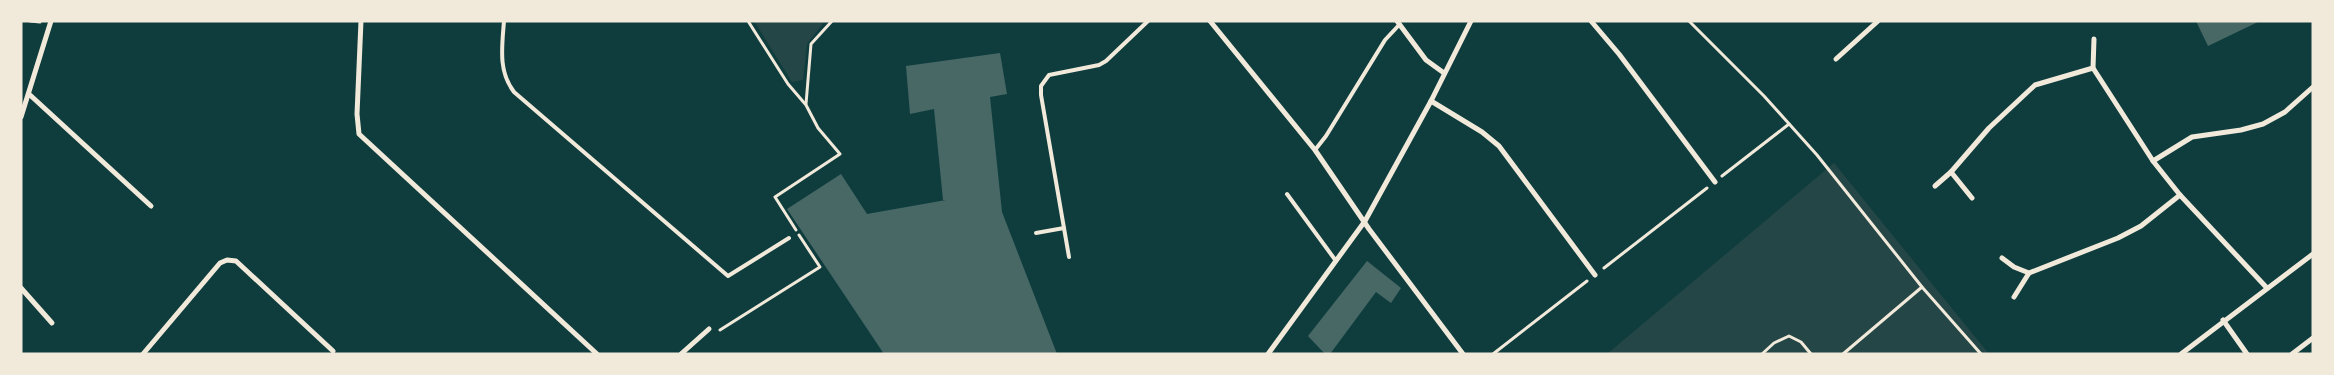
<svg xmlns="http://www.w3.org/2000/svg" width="2334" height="375" viewBox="0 0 2334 375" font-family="Rubik,sans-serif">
  <rect width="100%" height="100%" fill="#0f3d3e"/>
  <g fill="#244646">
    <path d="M 754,21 L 825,21 L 807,44 L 803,80 L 792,82 Z"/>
    <path d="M 1834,163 L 1989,354 L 1607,354 Z"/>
  </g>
  <g fill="#486865">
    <path d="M 2196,21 L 2260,21 L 2208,46 Z"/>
    <path d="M 1000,53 L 1007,94 L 990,97 L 1002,212 L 1057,354 L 884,354 L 787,209 L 841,174 L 867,214 L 946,200 L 943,200 L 934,109 L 910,114 L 906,66 Z"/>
    <path d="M 1367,261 L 1401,288 L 1391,303 L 1376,292 L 1330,354 L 1325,354 L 1308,336 Z"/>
  </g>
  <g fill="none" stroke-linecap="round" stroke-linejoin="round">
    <g stroke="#f1e9da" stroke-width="3">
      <path d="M 30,21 L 40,22"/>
      <path d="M 748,21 L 788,84 L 806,105 L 818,128 L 840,154 L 775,197 L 796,230"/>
      <path d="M 1689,21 L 1764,96 L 1817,155 L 1922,287 L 1981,354"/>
      <path d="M 806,104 L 811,44 L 832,21"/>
      <path d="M 1722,176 L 1789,124"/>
      <path d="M 1604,268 L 1707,188"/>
      <path d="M 720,330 L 820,267 L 799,235"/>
      <path d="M 1493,354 L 1587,281"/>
      <path d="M 1762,354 L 1774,343 L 1789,336 L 1801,342 L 1811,354"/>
      <path d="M 1843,354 L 1922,287"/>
    </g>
    <g stroke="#f1e9da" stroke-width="4">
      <path d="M 504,21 C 502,47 498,71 514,92 L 728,276 L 789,238"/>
      <path d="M 1315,150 L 1326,136 L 1385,40 L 1399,25"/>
      <path d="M 1287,194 L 1336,261"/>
      <path d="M 1036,233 L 1064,228"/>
      <path d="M 1069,257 L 1041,95 L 1041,86 L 1049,75 L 1099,65 L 1106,61 L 1148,21"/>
    </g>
    <g stroke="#f1e9da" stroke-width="5">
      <path d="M 361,21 L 357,114 L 359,134 L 597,354"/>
      <path d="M 1210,21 L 1315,150 L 1369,229 L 1463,354"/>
      <path d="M 1397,21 L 1426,60 L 1444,73"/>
      <path d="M 1591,21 L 1619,54 L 1715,182"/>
      <path d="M 2094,39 L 2093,68 L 2153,161 L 2180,195 L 2267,288"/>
      <path d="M 1836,59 L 1878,21"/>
      <path d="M 30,95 L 151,206"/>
      <path d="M 1431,101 L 1482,132 L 1499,146 L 1595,275"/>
      <path d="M 21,117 L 51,21"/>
      <path d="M 2153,161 L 2192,137 L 2241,130 L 2263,124 L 2285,112 L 2313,87"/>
      <path d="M 1935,186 L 1951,172"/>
      <path d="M 1972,198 L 1951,172 L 1989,128 L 2035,85 L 2093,68"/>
      <path d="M 2002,258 L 2014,267 L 2029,273"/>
      <path d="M 21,288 L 52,323"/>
      <path d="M 2014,297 L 2029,273 L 2118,238 L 2141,226 L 2180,195"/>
      <path d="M 2223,320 L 2247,354"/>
      <path d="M 143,354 L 220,263 L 227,260 L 236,261 L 333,351"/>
      <path d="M 681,354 L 709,329"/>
      <path d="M 1268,354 L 1365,221 L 1431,101 L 1471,21"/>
      <path d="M 2181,354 L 2313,254"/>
      <path d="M 2292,354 L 2313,338"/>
    </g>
  </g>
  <rect width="2334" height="375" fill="none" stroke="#f1e9da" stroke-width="45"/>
</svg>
